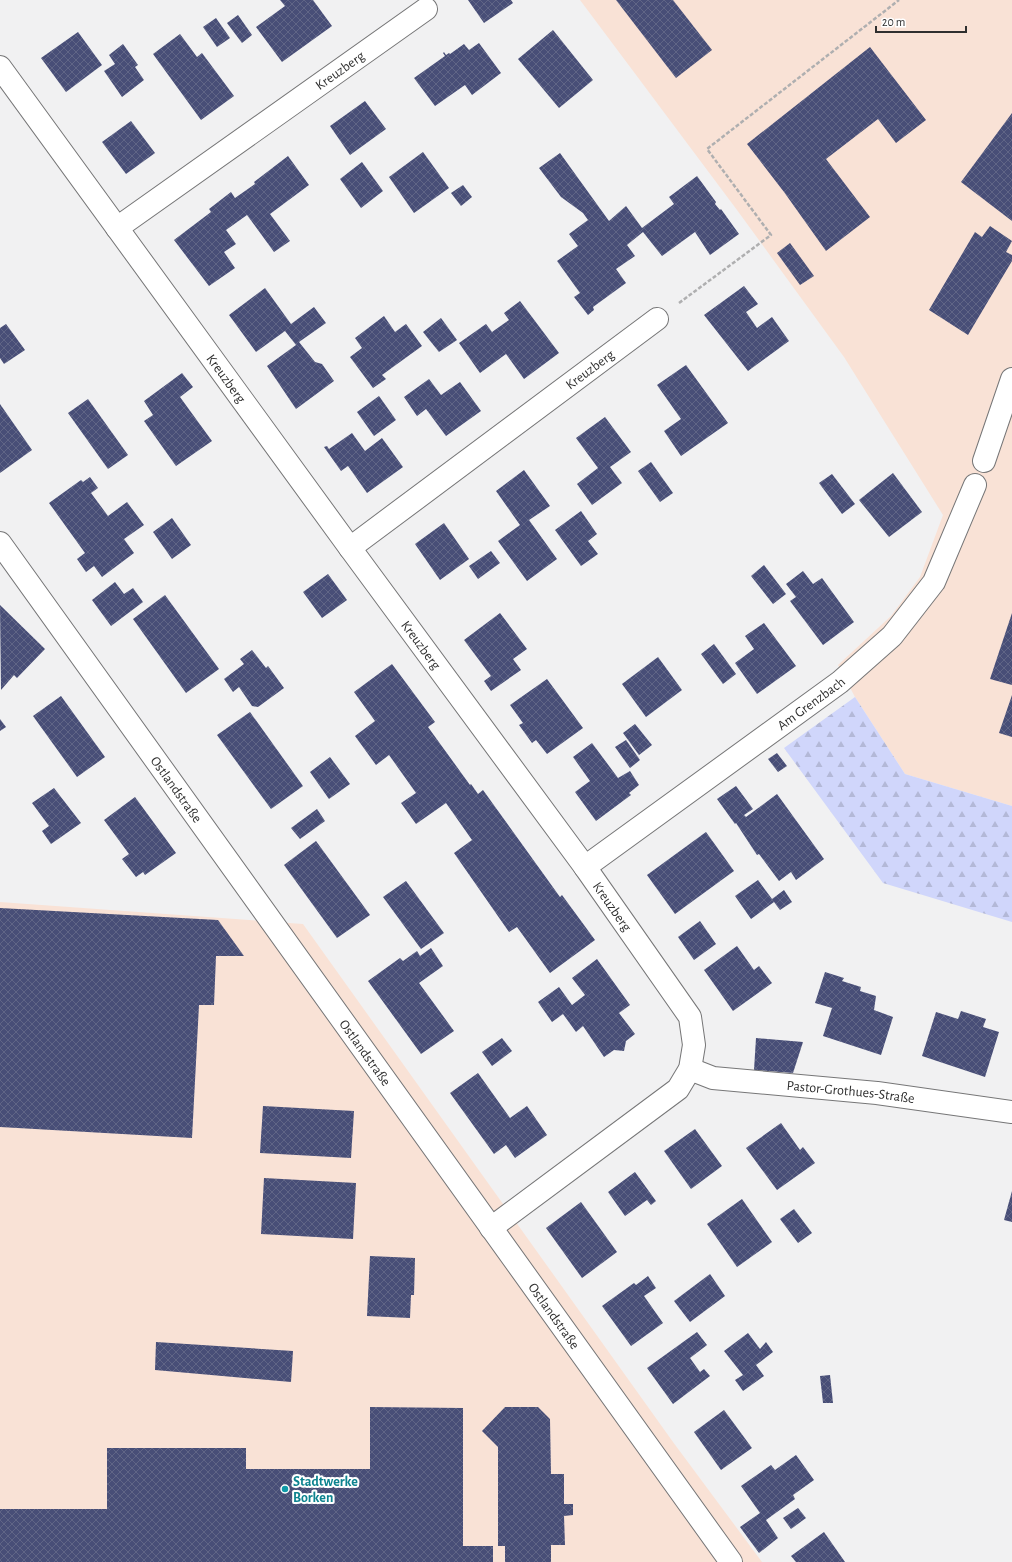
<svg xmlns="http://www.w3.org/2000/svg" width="1012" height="1562" viewBox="0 0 1012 1562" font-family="'Alegreya Sans',sans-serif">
  <defs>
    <pattern id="forest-firs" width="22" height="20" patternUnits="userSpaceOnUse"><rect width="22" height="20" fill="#d0d6fb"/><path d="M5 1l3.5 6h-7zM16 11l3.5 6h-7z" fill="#b3b8d7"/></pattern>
    <pattern id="building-cross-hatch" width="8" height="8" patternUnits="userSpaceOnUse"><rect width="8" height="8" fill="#484e77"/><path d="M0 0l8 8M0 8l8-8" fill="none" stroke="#606586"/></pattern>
  </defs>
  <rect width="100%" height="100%" fill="#f1f1f2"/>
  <g fill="#f9e2d6">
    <path d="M 580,0 L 1012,0 L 1012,806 L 905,774 L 855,697 L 838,665 L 891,616 L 920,577 L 943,515 L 844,357 L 737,210 Z"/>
    <path d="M 0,902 L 303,924 L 673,1442 L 762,1562 L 0,1562 Z"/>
  </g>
  <path fill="url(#forest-firs)" d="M 855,697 L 905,774 L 1012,806 L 1012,922 L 883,883 L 784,748 Z"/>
  <g fill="url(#building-cross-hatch)">
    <path d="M 280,0 L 313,0 L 332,26 L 282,62 L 256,27 L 285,6 Z"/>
    <path d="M 468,0 L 511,0 L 513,3 L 484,23 Z"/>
    <path d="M 616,0 L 673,0 L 712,50 L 676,78 Z"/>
    <path d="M 238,15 L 252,35 L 242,43 L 227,23 Z"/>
    <path d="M 216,18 L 230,38 L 217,47 L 203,27 Z"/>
    <path d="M 553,30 L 593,80 L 559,108 L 518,59 Z"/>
    <path d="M 78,32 L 102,65 L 66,92 L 41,58 Z"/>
    <path d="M 180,34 L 197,57 L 202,53 L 234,96 L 201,120 L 153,54 Z"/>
    <path d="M 479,43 L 501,73 L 472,95 L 465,85 L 435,106 L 414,78 L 445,56 L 443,53 L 444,52 L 446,55 L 449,53 L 450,54 L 464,44 L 469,50 Z"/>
    <path d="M 123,44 L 138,65 L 135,67 L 144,80 L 122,97 L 104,71 L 115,64 L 109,55 Z"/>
    <path d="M 870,47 L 926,120 L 896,143 L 878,119 L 826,159 L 870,217 L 826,251 L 784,192 L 747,144 Z"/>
    <path d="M 365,101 L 386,129 L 350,155 L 330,126 Z"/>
    <path d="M 1012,113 L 1012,221 L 961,182 Z"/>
    <path d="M 131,121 L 155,153 L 126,174 L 102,142 Z"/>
    <path d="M 423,152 L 449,188 L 414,213 L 389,177 Z"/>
    <path d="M 560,153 L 609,221 L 626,206 L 642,228 L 674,204 L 669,197 L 697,176 L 716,202 L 715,204 L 720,210 L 721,209 L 739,234 L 710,255 L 695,232 L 662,256 L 643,232 L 627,245 L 635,256 L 616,269 L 626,283 L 593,307 L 594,310 L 588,315 L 574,297 L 580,293 L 557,261 L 578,246 L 569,234 L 588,220 L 583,213 L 561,197 L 539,168 Z"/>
    <path d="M 288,156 L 309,185 L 270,214 L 290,241 L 274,252 L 247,215 L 226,230 L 236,244 L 224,252 L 235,268 L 209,286 L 174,240 L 211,212 L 209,209 L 231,192 L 235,198 L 255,184 L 254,182 Z"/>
    <path d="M 362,162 L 383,191 L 361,208 L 340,179 Z"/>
    <path d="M 463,185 L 472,197 L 461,206 L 451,193 Z"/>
    <path d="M 990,226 L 1012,241 L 1006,252 L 1012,255 L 1012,261 L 968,335 L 929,310 L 975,232 L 982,237 Z"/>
    <path d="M 790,243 L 814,276 L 800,285 L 777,253 Z"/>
    <path d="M 744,286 L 758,304 L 746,312 L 757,328 L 772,317 L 789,341 L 748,371 L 704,315 Z"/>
    <path d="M 265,288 L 291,324 L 314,307 L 326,323 L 299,342 L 315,362 L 322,364 L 334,381 L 296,409 L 267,366 L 296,345 L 285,331 L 256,352 L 229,315 Z"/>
    <path d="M 520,301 L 559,353 L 524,379 L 506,354 L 480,373 L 459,343 L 486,324 L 492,332 L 509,320 L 504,313 Z"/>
    <path d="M 384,316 L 395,332 L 406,324 L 422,346 L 382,375 L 386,379 L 373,388 L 350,357 L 362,348 L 355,338 Z"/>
    <path d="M 441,318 L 457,340 L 439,352 L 423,332 Z"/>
    <path d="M 6,324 L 25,350 L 4,364 L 0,358 L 0,328 Z"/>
    <path d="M 686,365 L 728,423 L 681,456 L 664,431 L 681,419 L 657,385 Z"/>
    <path d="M 182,373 L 193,387 L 180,397 L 212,441 L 176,466 L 144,421 L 153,415 L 144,401 Z"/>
    <path d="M 429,379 L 441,395 L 460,382 L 481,411 L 446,436 L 426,409 L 417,416 L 404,397 Z"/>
    <path d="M 379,396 L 396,420 L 374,436 L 357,412 Z"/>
    <path d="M 88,399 L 128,455 L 108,469 L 68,413 Z"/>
    <path d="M 0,404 L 32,450 L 0,473 Z"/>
    <path d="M 605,417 L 631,452 L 610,467 L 622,483 L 592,505 L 577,484 L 598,468 L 576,438 Z"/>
    <path d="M 352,433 L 365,451 L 382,438 L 403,467 L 367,493 L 348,466 L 341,471 L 324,447 L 327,446 L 329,449 Z"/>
    <path d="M 651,462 L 673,493 L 660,502 L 638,471 Z"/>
    <path d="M 524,470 L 550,506 L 529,520 L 557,559 L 527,581 L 498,541 L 520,525 L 496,491 Z"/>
    <path d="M 893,473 L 922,512 L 889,537 L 859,500 Z"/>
    <path d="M 832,474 L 855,504 L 842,514 L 819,483 Z"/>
    <path d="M 90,477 L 98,488 L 91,493 L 108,516 L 127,502 L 144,525 L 124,539 L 134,553 L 102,577 L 94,566 L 86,572 L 77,559 L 85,553 L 49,503 L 81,480 L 83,482 Z"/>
    <path d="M 581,511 L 597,534 L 588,541 L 598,554 L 581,566 L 555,530 Z"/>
    <path d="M 172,518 L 191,545 L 172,559 L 153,532 Z"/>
    <path d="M 444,523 L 469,559 L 440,580 L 415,544 Z"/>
    <path d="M 491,551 L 500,563 L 478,579 L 469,566 Z"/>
    <path d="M 764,565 L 786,594 L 773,604 L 751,576 Z"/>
    <path d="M 803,571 L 813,584 L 822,578 L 854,622 L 823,645 L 790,601 L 796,597 L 786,584 Z"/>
    <path d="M 328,574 L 347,600 L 322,618 L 303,592 Z"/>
    <path d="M 115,582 L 124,594 L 133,588 L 143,602 L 111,626 L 92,600 Z"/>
    <path d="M 165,595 L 219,669 L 186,693 L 133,619 Z"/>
    <path d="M 0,605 L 45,649 L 17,678 L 14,675 L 1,690 Z"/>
    <path d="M 500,613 L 527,649 L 513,659 L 521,670 L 491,691 L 484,681 L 491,676 L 464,640 Z"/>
    <path d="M 1012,613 L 1012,685 L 990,679 Z"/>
    <path d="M 764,623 L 796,666 L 757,694 L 735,663 L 754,649 L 745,636 Z"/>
    <path d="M 714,644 L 736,674 L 723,684 L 701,654 Z"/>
    <path d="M 252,650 L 266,668 L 268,666 L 284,688 L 258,707 L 252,706 L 239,687 L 233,692 L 224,679 L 244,664 L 240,659 Z"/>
    <path d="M 658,657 L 682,690 L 646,717 L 622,684 Z"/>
    <path d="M 392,664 L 435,722 L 428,727 L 470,785 L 471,784 L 478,794 L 483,790 L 560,897 L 562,895 L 595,940 L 550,973 L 517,927 L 509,932 L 454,853 L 472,840 L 446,803 L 416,824 L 401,803 L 416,793 L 389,755 L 376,765 L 355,736 L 375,721 L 354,692 Z"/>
    <path d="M 547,679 L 583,728 L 547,754 L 536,740 L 532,743 L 519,725 L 523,723 L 510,705 Z"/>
    <path d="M 1012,695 L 1012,737 L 999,733 Z"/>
    <path d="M 61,696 L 105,757 L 77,777 L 33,716 Z"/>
    <path d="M 250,712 L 303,786 L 271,809 L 217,735 Z"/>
    <path d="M 0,719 L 6,727 L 0,731 Z"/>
    <path d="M 635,724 L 652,745 L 639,755 L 623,733 Z"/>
    <path d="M 626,740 L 640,760 L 630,768 L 615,747 Z"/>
    <path d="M 592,743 L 618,778 L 630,771 L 639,785 L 629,793 L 631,795 L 596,821 L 575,792 L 590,781 L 573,757 Z"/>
    <path d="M 777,753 L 787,766 L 778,772 L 768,759 Z"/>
    <path d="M 330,757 L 350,784 L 329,799 L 310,772 Z"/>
    <path d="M 736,786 L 753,809 L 744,815 L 746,817 L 777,794 L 824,859 L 796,880 L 791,872 L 779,881 L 759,854 L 757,855 L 736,823 L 735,824 L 717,799 Z"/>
    <path d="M 54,788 L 81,823 L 51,844 L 42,831 L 49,826 L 32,803 Z"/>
    <path d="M 135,797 L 176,853 L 145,875 L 143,872 L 136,877 L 122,859 L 129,854 L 104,820 Z"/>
    <path d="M 317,809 L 325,821 L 300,839 L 291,828 Z"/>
    <path d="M 706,832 L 734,871 L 675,914 L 647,875 Z"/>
    <path d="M 316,841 L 370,915 L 337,938 L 284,865 Z"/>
    <path d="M 758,880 L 772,899 L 784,890 L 792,902 L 780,910 L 774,902 L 751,919 L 735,896 Z"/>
    <path d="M 406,881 L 444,933 L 421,949 L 383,897 Z"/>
    <path d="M 0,908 L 218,920 L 244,956 L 216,956 L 214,1005 L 199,1005 L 192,1138 L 0,1127 Z"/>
    <path d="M 700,921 L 716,944 L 694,960 L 678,937 Z"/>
    <path d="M 737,946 L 754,970 L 759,966 L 772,983 L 733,1011 L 704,970 Z"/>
    <path d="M 431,948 L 443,966 L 419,983 L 454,1031 L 421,1054 L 368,981 L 400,958 L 403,961 L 417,951 L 420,956 Z"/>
    <path d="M 597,959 L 630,1005 L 619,1013 L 635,1034 L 626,1041 L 624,1051 L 614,1050 L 604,1057 L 583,1026 L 576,1032 L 563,1014 L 552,1022 L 538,1002 L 559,987 L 572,1005 L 585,995 L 572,978 Z"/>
    <path d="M 825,972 L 844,978 L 842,981 L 861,987 L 860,991 L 876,996 L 874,1010 L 893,1017 L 881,1055 L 823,1036 L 832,1008 L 815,1003 Z"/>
    <path d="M 961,1011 L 986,1019 L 983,1027 L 999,1032 L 985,1077 L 922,1056 L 936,1012 L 958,1019 Z"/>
    <path d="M 502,1038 L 512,1051 L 492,1066 L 482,1052 Z"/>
    <path d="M 756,1038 L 803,1042 L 793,1073 L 754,1070 Z"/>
    <path d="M 478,1073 L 510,1118 L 527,1106 L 547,1135 L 515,1158 L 506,1145 L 494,1154 L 450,1093 Z"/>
    <path d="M 263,1106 L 354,1111 L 351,1158 L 260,1153 Z"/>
    <path d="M 781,1123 L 800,1150 L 803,1147 L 815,1163 L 777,1190 L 746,1148 Z"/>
    <path d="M 695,1129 L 722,1166 L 691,1189 L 664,1151 Z"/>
    <path d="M 635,1172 L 656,1201 L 651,1205 L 647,1200 L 625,1216 L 608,1192 Z"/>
    <path d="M 264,1178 L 356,1183 L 353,1239 L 261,1234 Z"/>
    <path d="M 1012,1191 L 1012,1222 L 1004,1220 Z"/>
    <path d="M 742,1199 L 772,1242 L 737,1267 L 707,1224 Z"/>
    <path d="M 581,1202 L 617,1252 L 582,1278 L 546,1228 Z"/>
    <path d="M 794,1209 L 812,1233 L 798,1243 L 780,1219 Z"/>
    <path d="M 370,1256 L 415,1258 L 414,1295 L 411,1295 L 410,1318 L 367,1316 Z"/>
    <path d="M 710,1274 L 725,1296 L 690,1322 L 674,1301 Z"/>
    <path d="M 648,1276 L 656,1288 L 644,1296 L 663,1323 L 631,1346 L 602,1306 L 634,1283 L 636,1285 Z"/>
    <path d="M 697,1332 L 707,1345 L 690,1358 L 700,1372 L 704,1369 L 710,1376 L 673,1404 L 647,1368 Z"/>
    <path d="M 748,1333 L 760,1349 L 766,1342 L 773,1352 L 756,1365 L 764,1376 L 743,1391 L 735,1380 L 743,1375 L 724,1351 Z"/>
    <path d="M 156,1342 L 293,1351 L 291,1382 L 155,1370 Z"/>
    <path d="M 830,1375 L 833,1403 L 823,1403 L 820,1376 Z"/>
    <path d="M 370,1407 L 463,1408 L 463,1546 L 493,1546 L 493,1562 L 0,1562 L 0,1509 L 107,1509 L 107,1448 L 246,1448 L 246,1469 L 370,1469 Z"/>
    <path d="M 505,1407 L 538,1407 L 550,1419 L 551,1474 L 564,1474 L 564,1504 L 573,1504 L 573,1515 L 564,1516 L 565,1545 L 551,1545 L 551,1562 L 505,1562 L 505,1546 L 498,1546 L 498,1447 L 482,1431 Z"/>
    <path d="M 724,1410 L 752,1448 L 721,1470 L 694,1432 Z"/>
    <path d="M 796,1455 L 814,1480 L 793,1495 L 795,1499 L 766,1520 L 778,1538 L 759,1553 L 740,1527 L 760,1513 L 741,1486 L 771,1465 L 775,1470 Z"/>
    <path d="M 798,1508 L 806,1518 L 791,1529 L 783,1518 Z"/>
    <path d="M 824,1532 L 845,1562 L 796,1562 L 791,1556 Z"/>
  </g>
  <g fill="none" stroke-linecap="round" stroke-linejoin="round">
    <g stroke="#767677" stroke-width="24">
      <g id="minor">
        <path id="s1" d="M 0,67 L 350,548 L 585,867 L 690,1017 L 694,1045 L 690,1069 L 678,1089 L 491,1228"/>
        <path id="s2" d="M 117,228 L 426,9"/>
        <path d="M 984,461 L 1012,379"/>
        <path id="s3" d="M 0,543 L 731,1562"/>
        <path id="s4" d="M 350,548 L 657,319"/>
        <path id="s5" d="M 585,867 L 840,682 L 892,636 L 934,582 L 975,485"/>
        <path id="s6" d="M 690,1069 L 713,1078 L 877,1093 L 1012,1112"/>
      </g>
    </g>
    <path stroke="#afafb0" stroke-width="2.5" stroke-dasharray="4 2" stroke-linecap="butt" d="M 679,303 L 771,235 L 707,149 L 899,0"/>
    <use href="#minor" stroke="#fff" stroke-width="22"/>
  </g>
  <circle fill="#0f9aa8" stroke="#fff" stroke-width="1.5" cx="285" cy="1489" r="4"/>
  <g text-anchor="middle" stroke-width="4" stroke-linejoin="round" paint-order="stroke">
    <g font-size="14" fill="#2f2f2f" stroke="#fff">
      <text dy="5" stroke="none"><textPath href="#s2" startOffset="273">Kreuzberg</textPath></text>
      <text dy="5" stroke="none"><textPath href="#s4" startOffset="299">Kreuzberg</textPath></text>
      <text dy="5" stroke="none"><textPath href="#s1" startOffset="385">Kreuzberg</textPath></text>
      <text dy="5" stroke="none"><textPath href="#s1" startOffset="715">Kreuzberg</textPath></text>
      <text dy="5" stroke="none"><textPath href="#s5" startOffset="279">Am Grenzbach</textPath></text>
      <text dy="5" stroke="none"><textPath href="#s3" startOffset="303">Ostlandstraße</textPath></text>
      <text dy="5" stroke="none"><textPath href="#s1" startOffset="1039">Kreuzberg</textPath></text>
      <text dy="5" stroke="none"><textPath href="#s3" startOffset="627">Ostlandstraße</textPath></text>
      <text dy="5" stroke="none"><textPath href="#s6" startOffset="163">Pastor-Grothues-Straße</textPath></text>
      <text dy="5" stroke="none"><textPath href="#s3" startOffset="951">Ostlandstraße</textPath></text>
    </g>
    <g font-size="14" font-weight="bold" fill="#0d838f" stroke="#fff" text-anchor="start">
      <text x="293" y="1486">Stadtwerke<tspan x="293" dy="16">Borken</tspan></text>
    </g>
  </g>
  <path d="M876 26v6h90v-6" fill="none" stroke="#2f2f2f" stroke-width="2"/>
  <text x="882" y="26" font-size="12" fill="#2f2f2f" stroke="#ffffff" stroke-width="3" paint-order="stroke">20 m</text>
</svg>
